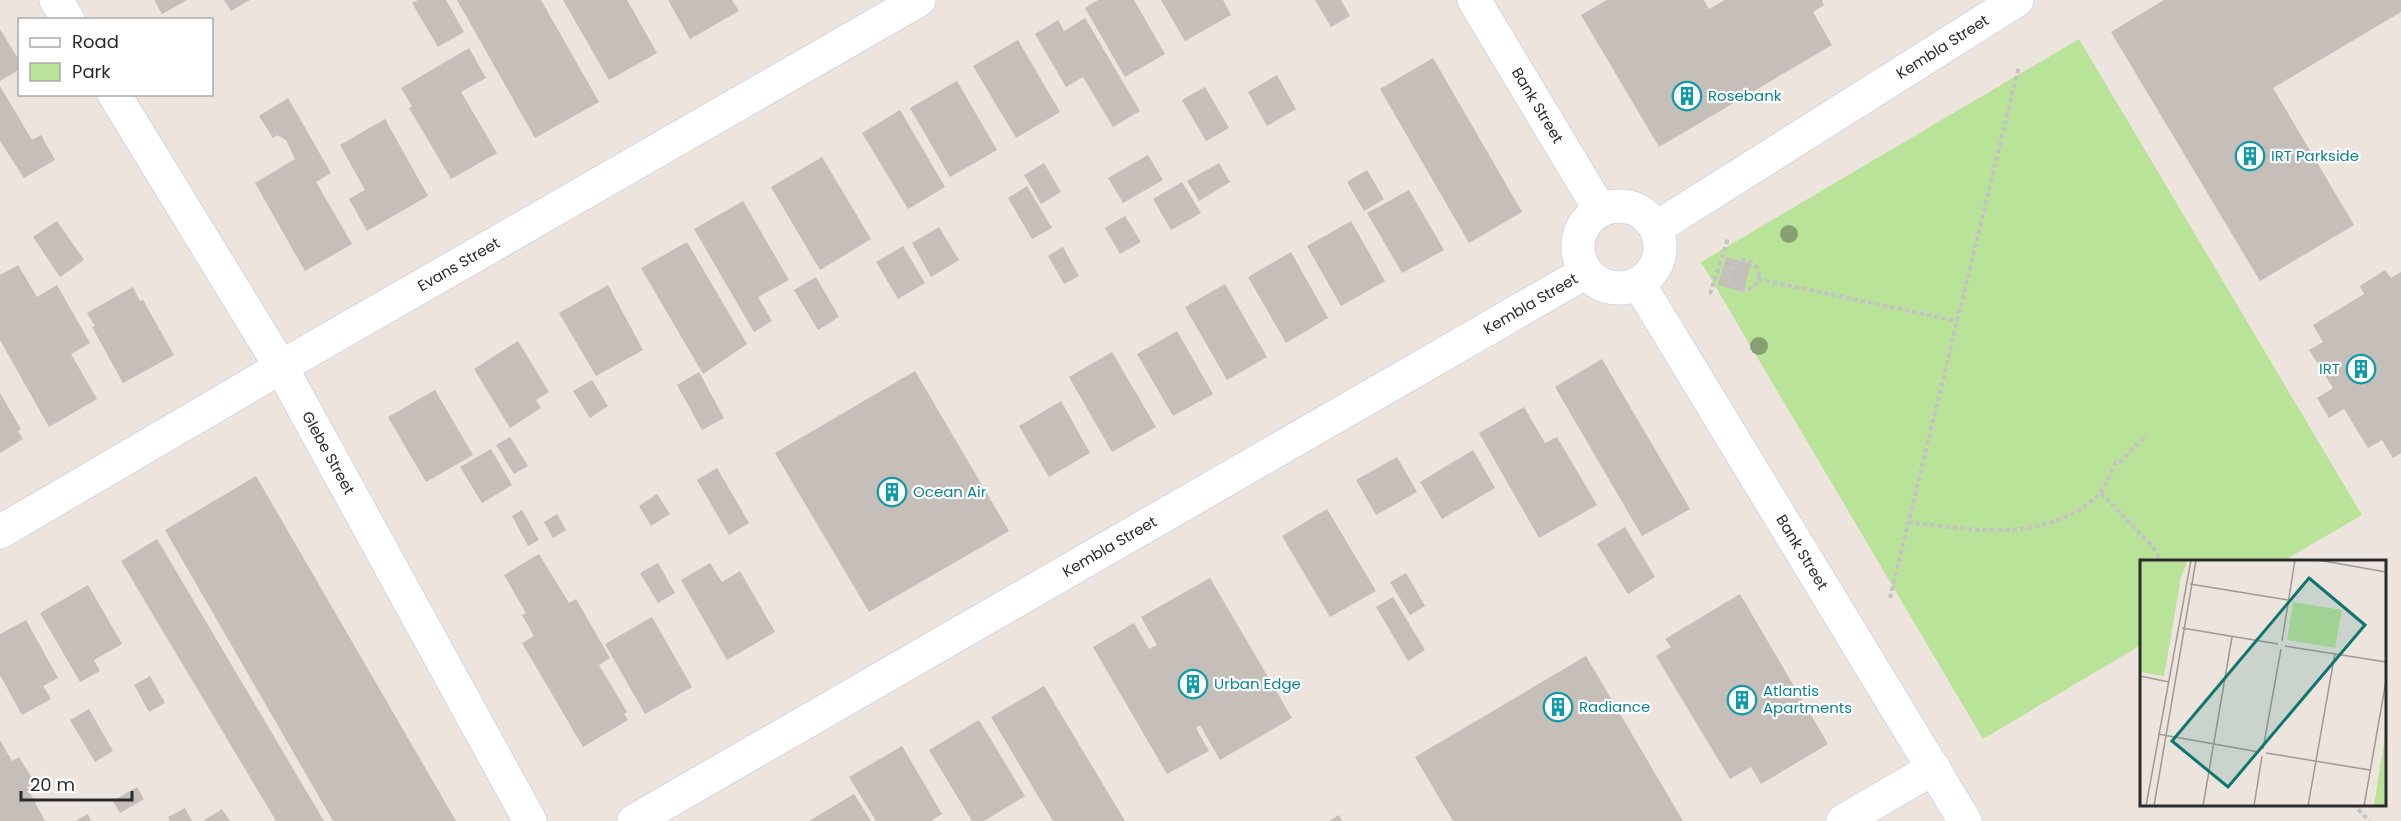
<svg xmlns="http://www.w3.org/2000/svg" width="2401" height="821" viewBox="0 0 2401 821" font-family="Poppins,sans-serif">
  <rect width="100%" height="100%" fill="#ede4dd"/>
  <path fill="#bae39a" d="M 2079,39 L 2362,515 L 2283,561 L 2142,562 L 2141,645 L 1983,739 L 1701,262 Z"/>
  <g fill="#c5beb9">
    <path d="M 154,0 L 187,0 L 162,14 Z"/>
    <path d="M 224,0 L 250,0 L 231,11 Z"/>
    <path d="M 418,0 L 446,0 L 464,32 L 438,47 L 412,3 Z"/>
    <path d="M 457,0 L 541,0 L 599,102 L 535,138 Z"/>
    <path d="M 563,0 L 627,0 L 657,53 L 609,80 Z"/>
    <path d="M 668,0 L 732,0 L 739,11 L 690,39 Z"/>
    <path d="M 1098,0 L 1134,0 L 1165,54 L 1125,77 L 1085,8 Z"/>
    <path d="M 1161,0 L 1223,0 L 1231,15 L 1185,41 Z"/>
    <path d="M 1315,0 L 1341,0 L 1350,16 L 1331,27 Z"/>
    <path d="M 1607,0 L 1704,0 L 1709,9 L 1725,0 L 1822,0 L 1824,5 L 1813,12 L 1832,45 L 1659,147 L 1581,15 Z"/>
    <path d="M 2164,0 L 2401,0 L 2401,12 L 2273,88 L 2354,225 L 2260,281 L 2111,32 Z"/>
    <path d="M 1085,18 L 1140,111 L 1113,127 L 1083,77 L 1066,87 L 1035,34 L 1058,20 L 1064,31 Z"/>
    <path d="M 0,29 L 20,62 L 20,69 L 0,81 Z"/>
    <path d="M 1018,40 L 1060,112 L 1016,138 L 973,66 Z"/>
    <path d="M 469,48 L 486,78 L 461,92 L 497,153 L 451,179 L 409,108 L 412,106 L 401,88 Z"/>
    <path d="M 1433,58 L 1522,212 L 1469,243 L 1380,89 Z"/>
    <path d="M 1277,75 L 1296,109 L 1267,126 L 1248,92 Z"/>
    <path d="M 957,81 L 997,150 L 950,177 L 910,108 Z"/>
    <path d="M 0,86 L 32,140 L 41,135 L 55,160 L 24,178 L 0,141 Z"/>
    <path d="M 1205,87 L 1229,128 L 1206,141 L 1182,100 Z"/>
    <path d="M 288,98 L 331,173 L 316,182 L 352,244 L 305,271 L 255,183 L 295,159 L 286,140 L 277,135 L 273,138 L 259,116 Z"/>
    <path d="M 900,110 L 945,187 L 908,209 L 862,133 Z"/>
    <path d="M 385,119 L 428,196 L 367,231 L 349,199 L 365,190 L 340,145 Z"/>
    <path d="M 1148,155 L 1163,180 L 1123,203 L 1108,178 Z"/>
    <path d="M 822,157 L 871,239 L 820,270 L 771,187 Z"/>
    <path d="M 1044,163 L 1061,192 L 1041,204 L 1024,175 Z"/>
    <path d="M 1219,163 L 1230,182 L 1199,201 L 1187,181 Z"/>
    <path d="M 1367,170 L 1384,199 L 1364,211 L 1347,182 Z"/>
    <path d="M 1182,182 L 1201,213 L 1171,230 L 1153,199 Z"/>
    <path d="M 1027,186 L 1052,228 L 1032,239 L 1008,198 Z"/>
    <path d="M 1409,190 L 1444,250 L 1402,273 L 1367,213 Z"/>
    <path d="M 743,201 L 789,280 L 758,297 L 772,321 L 754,332 L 694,229 Z"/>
    <path d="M 1125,216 L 1141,242 L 1120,254 L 1105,228 Z"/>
    <path d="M 57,221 L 84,260 L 60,277 L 33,237 Z"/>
    <path d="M 1351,221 L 1385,281 L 1341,306 L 1307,246 Z"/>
    <path d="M 939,227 L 959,260 L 931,277 L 912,243 Z"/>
    <path d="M 687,242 L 747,344 L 703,374 L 641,268 Z"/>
    <path d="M 903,246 L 925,283 L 898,299 L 876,262 Z"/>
    <path d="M 1063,247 L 1079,276 L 1064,284 L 1048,256 Z"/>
    <path d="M 1291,252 L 1328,318 L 1286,343 L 1248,277 Z"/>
    <path d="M 1726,257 L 1751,264 L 1743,292 L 1718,285 Z"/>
    <path d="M 18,265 L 37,297 L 57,285 L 90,343 L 71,354 L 97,399 L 49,427 L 0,340 L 0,275 Z"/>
    <path d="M 2385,270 L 2391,278 L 2401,272 L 2401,453 L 2393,458 L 2382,440 L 2368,448 L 2344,409 L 2329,418 L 2317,398 L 2333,388 L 2309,350 L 2323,342 L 2313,325 L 2364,294 L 2360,286 Z"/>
    <path d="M 816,277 L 839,317 L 818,330 L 794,290 Z"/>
    <path d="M 1225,284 L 1267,357 L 1227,380 L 1185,307 Z"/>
    <path d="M 608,285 L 643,350 L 596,376 L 559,313 Z"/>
    <path d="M 133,287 L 140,301 L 143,300 L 174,355 L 123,383 L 92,327 L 95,326 L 87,313 Z"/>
    <path d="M 1177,331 L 1213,394 L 1173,416 L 1137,354 Z"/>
    <path d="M 518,341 L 549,392 L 536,400 L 541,408 L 510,428 L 474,369 Z"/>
    <path d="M 1112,352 L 1156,427 L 1112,452 L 1069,377 Z"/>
    <path d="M 1602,359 L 1690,509 L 1642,536 L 1555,387 Z"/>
    <path d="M 915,371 L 1009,531 L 869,612 L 775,453 Z"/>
    <path d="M 699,372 L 724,418 L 702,430 L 677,385 Z"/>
    <path d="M 592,380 L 608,406 L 590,418 L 573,391 Z"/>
    <path d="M 435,390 L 473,455 L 426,482 L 388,417 Z"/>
    <path d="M 0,393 L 21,429 L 18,431 L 23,439 L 0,453 Z"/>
    <path d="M 1061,401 L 1090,453 L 1049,477 L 1019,426 Z"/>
    <path d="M 1524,407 L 1545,443 L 1557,437 L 1597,505 L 1539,538 L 1479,433 Z"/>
    <path d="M 510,437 L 528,466 L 514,474 L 496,445 Z"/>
    <path d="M 491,449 L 512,485 L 482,503 L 460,467 Z"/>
    <path d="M 1473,450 L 1495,488 L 1442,519 L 1420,482 Z"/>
    <path d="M 1397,457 L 1417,492 L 1376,515 L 1356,480 Z"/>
    <path d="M 717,468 L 749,523 L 729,535 L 697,480 Z"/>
    <path d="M 256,476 L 456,821 L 333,821 L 165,530 Z"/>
    <path d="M 657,494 L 670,514 L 651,526 L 639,506 Z"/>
    <path d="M 1327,509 L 1376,591 L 1330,617 L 1282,536 Z"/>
    <path d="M 522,510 L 539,540 L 528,546 L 512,516 Z"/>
    <path d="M 557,514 L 566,530 L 553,538 L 544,522 Z"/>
    <path d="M 1625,527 L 1655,577 L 1628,594 L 1597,544 Z"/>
    <path d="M 157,539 L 324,821 L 276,821 L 121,561 Z"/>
    <path d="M 539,554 L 569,603 L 576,599 L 610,658 L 599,665 L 627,712 L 624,714 L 628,720 L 583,747 L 522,643 L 534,636 L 522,615 L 526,613 L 504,575 Z"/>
    <path d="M 658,563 L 675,593 L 658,603 L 640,573 Z"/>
    <path d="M 710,563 L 722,582 L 740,571 L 775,632 L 727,660 L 681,580 Z"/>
    <path d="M 1406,573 L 1425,606 L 1410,615 L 1390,582 Z"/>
    <path d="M 1210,578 L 1292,718 L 1220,760 L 1200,725 L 1196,728 L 1209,751 L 1167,774 L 1093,647 L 1134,623 L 1149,649 L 1157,645 L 1141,617 Z"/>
    <path d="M 88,585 L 122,644 L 94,660 L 100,671 L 80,682 L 40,613 Z"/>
    <path d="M 1740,594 L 1828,744 L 1761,784 L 1751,767 L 1730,779 L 1656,656 L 1671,647 L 1665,639 Z"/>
    <path d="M 1393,597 L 1425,650 L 1408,661 L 1376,607 Z"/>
    <path d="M 652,617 L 692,687 L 645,714 L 605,644 Z"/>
    <path d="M 26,620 L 58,678 L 43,686 L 51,699 L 22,715 L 0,675 L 0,634 Z"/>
    <path d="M 1586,656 L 1683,821 L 1453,821 L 1415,757 Z"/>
    <path d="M 150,676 L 165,703 L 149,712 L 134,685 Z"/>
    <path d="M 1044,686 L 1125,821 L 1053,821 L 991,717 Z"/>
    <path d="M 89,709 L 113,751 L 95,762 L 70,720 Z"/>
    <path d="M 979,720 L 1025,796 L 984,821 L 972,821 L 929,750 Z"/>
    <path d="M 0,740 L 12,761 L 19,757 L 35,783 L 27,787 L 45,821 L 0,821 Z"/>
    <path d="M 902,746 L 942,814 L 931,821 L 876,821 L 849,777 Z"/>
    <path d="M 137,787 L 144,799 L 120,813 L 113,801 Z"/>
    <path d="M 854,794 L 871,821 L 809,821 Z"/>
    <path d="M 185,808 L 192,821 L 170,821 L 168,817 Z"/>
    <path d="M 222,809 L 230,821 L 203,821 Z"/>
    <path d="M 88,814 L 91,821 L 75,821 Z"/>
    <path d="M 1339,815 L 1342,821 L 1329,821 Z"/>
  </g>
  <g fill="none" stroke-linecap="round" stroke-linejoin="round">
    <g stroke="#d2d7e3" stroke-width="35">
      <g id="street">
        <path d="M 56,0 L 68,20"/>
        <path id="s1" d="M 1474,0 L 1600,210"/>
        <path id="s2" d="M 114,94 L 281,367 L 530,821"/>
        <path id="s3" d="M 1639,284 L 1965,821"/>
        <path id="s4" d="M 0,532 L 305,353 L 919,0"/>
        <path d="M 1843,821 L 1934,768"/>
      </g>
    </g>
    <g stroke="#d2d7e3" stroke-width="35">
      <g id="secondary">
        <circle cx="1619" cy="247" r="41"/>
        <path id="s5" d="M 1656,228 L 2017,0"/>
        <path id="s6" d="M 634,821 L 1586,272"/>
      </g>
    </g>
    <g stroke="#c4c4c4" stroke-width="4" stroke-dasharray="4.5 3" stroke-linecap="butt">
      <circle cx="1744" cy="275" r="15"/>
      <path d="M 1758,279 L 1957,321"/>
      <path d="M 1710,294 L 1728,238"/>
      <path d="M 2101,493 L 2153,547 L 2162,562"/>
      <path d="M 1908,522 C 1971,530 2047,544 2098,495 C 2106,487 2111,472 2116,462 L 2121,461 L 2147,434"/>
      <path d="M 1890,598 L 2019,66"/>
      <path d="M 2353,804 L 2369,821"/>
    </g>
    <use href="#street" stroke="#fff" stroke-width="33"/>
    <use href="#secondary" stroke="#fff" stroke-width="33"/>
  </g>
  <g fill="#87a072">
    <circle cx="1789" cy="234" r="9"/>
    <circle cx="1759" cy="346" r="9"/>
  </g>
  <defs>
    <g id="building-ring" transform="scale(1.5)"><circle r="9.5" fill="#fff" stroke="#0f9aa8" stroke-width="1.5"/><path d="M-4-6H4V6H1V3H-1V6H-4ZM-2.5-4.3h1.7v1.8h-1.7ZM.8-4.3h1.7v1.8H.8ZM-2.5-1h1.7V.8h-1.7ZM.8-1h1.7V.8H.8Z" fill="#0f9aa8"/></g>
  </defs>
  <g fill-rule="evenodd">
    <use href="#building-ring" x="1687" y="96"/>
    <use href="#building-ring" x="2250" y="156"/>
    <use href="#building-ring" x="2361" y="369"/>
    <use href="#building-ring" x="892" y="492"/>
    <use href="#building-ring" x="1193" y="684"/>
    <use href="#building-ring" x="1742" y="700"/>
    <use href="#building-ring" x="1558" y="707"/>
  </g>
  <g text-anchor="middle" stroke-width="4.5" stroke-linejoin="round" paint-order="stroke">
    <g font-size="15" fill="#2b2b2b" stroke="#fff">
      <text dy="5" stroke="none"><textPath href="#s5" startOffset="339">Kembla Street</textPath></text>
      <text dy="5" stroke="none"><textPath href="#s1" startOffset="123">Bank Street</textPath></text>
      <text dy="5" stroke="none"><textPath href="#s4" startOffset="531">Evans Street</textPath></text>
      <text dy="5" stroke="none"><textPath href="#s6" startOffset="1035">Kembla Street</textPath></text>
      <text dy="5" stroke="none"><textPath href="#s2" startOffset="418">Glebe Street</textPath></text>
      <text dy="5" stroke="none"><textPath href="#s6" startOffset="549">Kembla Street</textPath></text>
      <text dy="5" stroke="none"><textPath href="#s3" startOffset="314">Bank Street</textPath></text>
    </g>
    <g font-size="15" fill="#0d838f" stroke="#fff" text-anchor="start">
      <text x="1708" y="101">Rosebank</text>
      <text x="2271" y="161">IRT Parkside</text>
      <text x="2340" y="374" text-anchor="end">IRT</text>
      <text x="913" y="497">Ocean Air</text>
      <text x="1214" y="689">Urban Edge</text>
      <text x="1763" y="696">Atlantis<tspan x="1763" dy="17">Apartments</tspan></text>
      <text x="1579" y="712">Radiance</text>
    </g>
  </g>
  <g transform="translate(2140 560)">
    <rect width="246" height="246" fill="#ede4dd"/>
    <path d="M 0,0 L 48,0 L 41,17 L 24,116 L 0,112 ZM 153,42 L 202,50 L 195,88 L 147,80 ZM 246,171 L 246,246 L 234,246 L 239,213 Z" fill="#bae39a"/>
    <path fill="none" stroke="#9f9a96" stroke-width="1.5" d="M 178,0 L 246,12M 50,24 L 148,40M 42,68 L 138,84M 142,81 L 155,0M 145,86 L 246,102M 0,116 L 29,122M 18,174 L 119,192M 123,189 L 141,89M 126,193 L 230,210M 6,246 L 51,0M 14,246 L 56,0M 63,246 L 92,77M 114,246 L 122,196M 168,246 L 195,93M 224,246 L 246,121"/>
    <path fill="#0f766e" fill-opacity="0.15" stroke="#0f766e" stroke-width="3" d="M 169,18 L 225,65 L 88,227 L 32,181 Z"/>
    <rect width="246" height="246" fill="none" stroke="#2b2b2b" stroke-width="3"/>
  </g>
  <rect x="18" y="18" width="195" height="78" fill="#ffffff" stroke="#aaaaaa" stroke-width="1.5"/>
  <rect x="30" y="38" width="30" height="9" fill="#ffffff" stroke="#aaaaaa" stroke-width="1.5"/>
  <text x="72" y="48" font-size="18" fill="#2b2b2b">Road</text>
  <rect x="30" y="63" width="30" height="18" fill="#bae39a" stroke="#aaaaaa" stroke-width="1.5"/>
  <text x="72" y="78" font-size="18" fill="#2b2b2b">Park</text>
  <path d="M21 791v9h111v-9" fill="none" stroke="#2b2b2b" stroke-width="3"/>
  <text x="30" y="791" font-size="18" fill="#2b2b2b" stroke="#ffffff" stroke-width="4.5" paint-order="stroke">20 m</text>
</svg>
